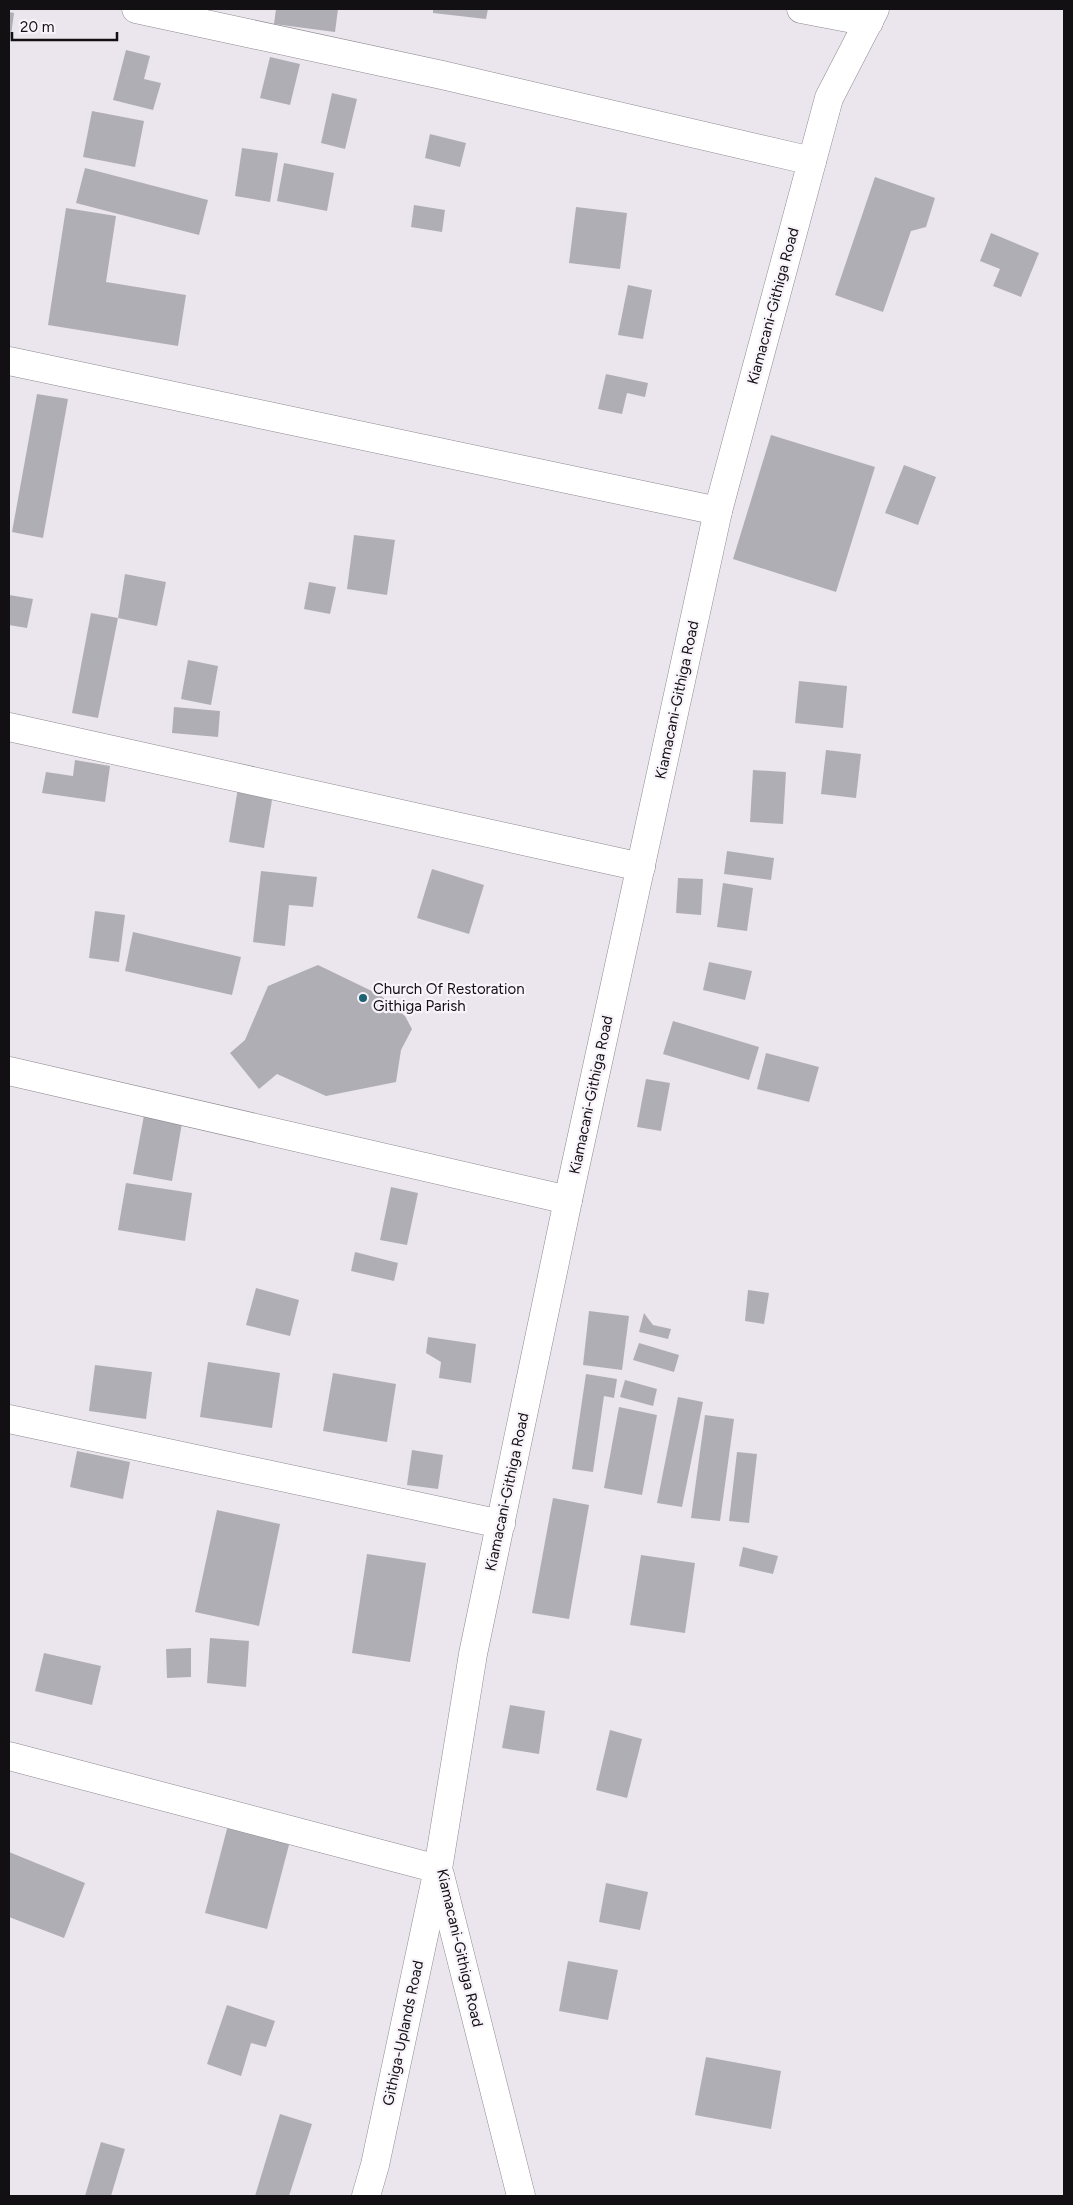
<svg xmlns="http://www.w3.org/2000/svg" width="1073" height="2205" viewBox="0 0 1073 2205" font-family="Figtree,sans-serif">
  <rect width="100%" height="100%" fill="#ebe6ed"/>
  <g fill="#b0aeb5">
    <path d="M 276,9 L 338,9 L 335,32 L 274,24 Z"/>
    <path d="M 433,9 L 488,9 L 486,19 L 433,13 Z"/>
    <path d="M 9,12 L 14,13 L 10,43 L 9,43 Z"/>
    <path d="M 126,50 L 150,56 L 144,79 L 161,83 L 153,110 L 113,100 Z"/>
    <path d="M 270,57 L 300,64 L 290,105 L 260,98 Z"/>
    <path d="M 332,93 L 357,99 L 345,149 L 321,143 Z"/>
    <path d="M 92,111 L 144,121 L 135,167 L 83,157 Z"/>
    <path d="M 430,134 L 466,143 L 460,167 L 425,158 Z"/>
    <path d="M 242,148 L 278,153 L 270,202 L 235,196 Z"/>
    <path d="M 284,163 L 334,173 L 327,211 L 277,201 Z"/>
    <path d="M 85,168 L 208,200 L 199,235 L 76,203 Z"/>
    <path d="M 875,177 L 935,198 L 926,227 L 911,231 L 883,312 L 835,295 Z"/>
    <path d="M 414,205 L 445,210 L 442,232 L 411,227 Z"/>
    <path d="M 576,207 L 627,213 L 620,269 L 569,263 Z"/>
    <path d="M 66,208 L 116,216 L 106,282 L 186,295 L 178,346 L 48,325 Z"/>
    <path d="M 991,233 L 1039,253 L 1021,297 L 993,286 L 1000,269 L 980,261 Z"/>
    <path d="M 628,285 L 652,290 L 643,339 L 618,335 Z"/>
    <path d="M 606,374 L 648,383 L 645,397 L 627,393 L 622,414 L 598,409 Z"/>
    <path d="M 37,394 L 68,399 L 43,538 L 12,532 Z"/>
    <path d="M 771,435 L 875,467 L 836,592 L 733,559 Z"/>
    <path d="M 904,465 L 936,477 L 918,525 L 885,513 Z"/>
    <path d="M 354,535 L 395,540 L 387,595 L 347,589 Z"/>
    <path d="M 125,574 L 166,582 L 157,626 L 118,618 Z"/>
    <path d="M 309,582 L 336,587 L 330,614 L 304,609 Z"/>
    <path d="M 9,595 L 33,599 L 27,628 L 9,625 Z"/>
    <path d="M 91,613 L 118,618 L 98,718 L 72,713 Z"/>
    <path d="M 188,660 L 218,666 L 211,705 L 181,699 Z"/>
    <path d="M 799,681 L 847,686 L 843,728 L 795,723 Z"/>
    <path d="M 174,707 L 220,711 L 218,737 L 172,733 Z"/>
    <path d="M 826,750 L 861,754 L 856,798 L 821,794 Z"/>
    <path d="M 75,760 L 110,766 L 105,802 L 42,793 L 46,772 L 73,776 Z"/>
    <path d="M 753,770 L 786,772 L 783,824 L 750,822 Z"/>
    <path d="M 238,788 L 273,794 L 264,848 L 229,842 Z"/>
    <path d="M 727,851 L 774,858 L 771,880 L 724,874 Z"/>
    <path d="M 432,869 L 484,885 L 469,934 L 417,918 Z"/>
    <path d="M 261,871 L 317,877 L 313,907 L 289,905 L 285,946 L 253,942 Z"/>
    <path d="M 678,878 L 703,879 L 701,915 L 676,913 Z"/>
    <path d="M 723,883 L 753,888 L 747,931 L 717,927 Z"/>
    <path d="M 95,911 L 125,915 L 119,962 L 89,958 Z"/>
    <path d="M 133,932 L 241,957 L 232,995 L 125,971 Z"/>
    <path d="M 709,962 L 752,971 L 745,1000 L 703,990 Z"/>
    <path d="M 318,965 L 380,995 L 405,1016 L 412,1029 L 401,1050 L 396,1082 L 326,1096 L 277,1074 L 259,1089 L 230,1053 L 245,1040 L 268,986 Z"/>
    <path d="M 673,1021 L 759,1047 L 749,1080 L 663,1054 Z"/>
    <path d="M 766,1053 L 819,1067 L 809,1102 L 757,1089 Z"/>
    <path d="M 646,1079 L 670,1083 L 661,1131 L 637,1127 Z"/>
    <path d="M 145,1110 L 183,1117 L 172,1181 L 133,1174 Z"/>
    <path d="M 126,1183 L 192,1193 L 185,1241 L 118,1230 Z"/>
    <path d="M 391,1187 L 418,1193 L 407,1245 L 380,1240 Z"/>
    <path d="M 355,1252 L 398,1263 L 394,1281 L 351,1271 Z"/>
    <path d="M 256,1288 L 299,1300 L 290,1336 L 246,1325 Z"/>
    <path d="M 748,1290 L 769,1293 L 764,1324 L 745,1321 Z"/>
    <path d="M 589,1311 L 629,1316 L 622,1370 L 583,1365 Z"/>
    <path d="M 644,1313 L 653,1325 L 671,1329 L 668,1339 L 639,1332 Z"/>
    <path d="M 428,1337 L 476,1344 L 471,1383 L 439,1378 L 441,1362 L 426,1353 Z"/>
    <path d="M 639,1343 L 679,1355 L 674,1372 L 633,1360 Z"/>
    <path d="M 208,1362 L 280,1373 L 272,1428 L 200,1417 Z"/>
    <path d="M 95,1365 L 152,1372 L 146,1419 L 89,1411 Z"/>
    <path d="M 333,1373 L 396,1384 L 387,1442 L 323,1431 Z"/>
    <path d="M 586,1374 L 617,1379 L 614,1398 L 604,1396 L 593,1472 L 572,1469 Z"/>
    <path d="M 625,1380 L 657,1389 L 653,1406 L 620,1397 Z"/>
    <path d="M 678,1397 L 703,1402 L 682,1507 L 657,1503 Z"/>
    <path d="M 619,1407 L 657,1415 L 642,1495 L 604,1488 Z"/>
    <path d="M 705,1415 L 734,1419 L 720,1521 L 691,1518 Z"/>
    <path d="M 412,1450 L 443,1455 L 438,1489 L 407,1485 Z"/>
    <path d="M 77,1451 L 130,1462 L 123,1499 L 70,1487 Z"/>
    <path d="M 737,1452 L 757,1454 L 749,1523 L 729,1521 Z"/>
    <path d="M 553,1498 L 589,1505 L 569,1619 L 532,1613 Z"/>
    <path d="M 217,1510 L 280,1524 L 259,1626 L 195,1612 Z"/>
    <path d="M 743,1547 L 778,1556 L 773,1574 L 739,1566 Z"/>
    <path d="M 367,1554 L 426,1563 L 410,1662 L 352,1653 Z"/>
    <path d="M 641,1555 L 695,1563 L 685,1633 L 630,1625 Z"/>
    <path d="M 210,1638 L 249,1641 L 246,1687 L 207,1683 Z"/>
    <path d="M 191,1648 L 191,1677 L 167,1678 L 166,1649 Z"/>
    <path d="M 44,1653 L 101,1666 L 92,1705 L 35,1691 Z"/>
    <path d="M 510,1705 L 545,1711 L 539,1754 L 502,1748 Z"/>
    <path d="M 610,1730 L 642,1739 L 627,1798 L 596,1790 Z"/>
    <path d="M 228,1825 L 290,1841 L 267,1929 L 205,1913 Z"/>
    <path d="M 9,1852 L 85,1883 L 64,1938 L 9,1917 Z"/>
    <path d="M 606,1883 L 648,1892 L 640,1930 L 599,1922 Z"/>
    <path d="M 568,1961 L 618,1970 L 608,2020 L 559,2011 Z"/>
    <path d="M 227,2005 L 275,2021 L 266,2047 L 251,2043 L 241,2076 L 207,2064 Z"/>
    <path d="M 706,2057 L 781,2071 L 771,2129 L 695,2115 Z"/>
    <path d="M 280,2114 L 312,2124 L 289,2196 L 255,2196 Z"/>
    <path d="M 101,2142 L 125,2149 L 111,2196 L 85,2196 Z"/>
  </g>
  <g fill="none" stroke-linecap="round" stroke-linejoin="round">
    <g stroke="#8e8990" stroke-width="29">
      <g id="minor">
        <path d="M 136,9 L 442,75 L 812,161"/>
        <path d="M 801,9 L 869,22"/>
        <path d="M 9,361 L 718,511"/>
        <path d="M 9,727 L 641,867"/>
        <path d="M 9,1071 L 568,1200"/>
        <path d="M 9,1419 L 501,1524"/>
        <path d="M 9,1756 L 438,1869"/>
        <path d="M 440,1875 L 521,2196"/>
        <path d="M 366,2196 L 375,2165 L 438,1869 L 473,1654 L 568,1200 L 718,511 L 829,98 L 875,9"/>
      </g>
    </g>
    <use href="#minor" stroke="#fff" stroke-width="28"/>
  </g>
  <circle fill="#1b6272" stroke="#f8f3fa" stroke-width="2" cx="363" cy="998" r="5"/>
  <g text-anchor="middle" stroke-width="4.5" stroke-linejoin="round" paint-order="stroke">
    <g font-size="15" fill="#121012" stroke="#f8f3fa">
      <text transform="translate(773 306) rotate(-75)" y="5">Kiamacani-Githiga Road</text>
      <text transform="translate(677 700) rotate(-78)" y="5">Kiamacani-Githiga Road</text>
      <text transform="translate(591 1095) rotate(-78)" y="5">Kiamacani-Githiga Road</text>
      <text transform="translate(507 1492) rotate(-78)" y="5">Kiamacani-Githiga Road</text>
      <text transform="translate(460 1948) rotate(77)" y="5">Kiamacani-Githiga Road</text>
      <text transform="translate(403 2033) rotate(-78)" y="5">Githiga-Uplands Road</text>
    </g>
    <g font-size="15" fill="#121012" stroke="#f8f3fa" text-anchor="start">
      <text x="373" y="994">Church Of Restoration<tspan x="373" dy="17">Githiga Parish</tspan></text>
    </g>
  </g>
  <rect width="1073" height="2205" fill="none" stroke="#121012" stroke-width="20"/>
  <path d="M12 32v8h105v-8" fill="none" stroke="#121012" stroke-width="2.5"/>
  <text x="20" y="32" font-size="15" fill="#121012" stroke="#f8f3fa" stroke-width="4" paint-order="stroke">20 m</text>
</svg>
